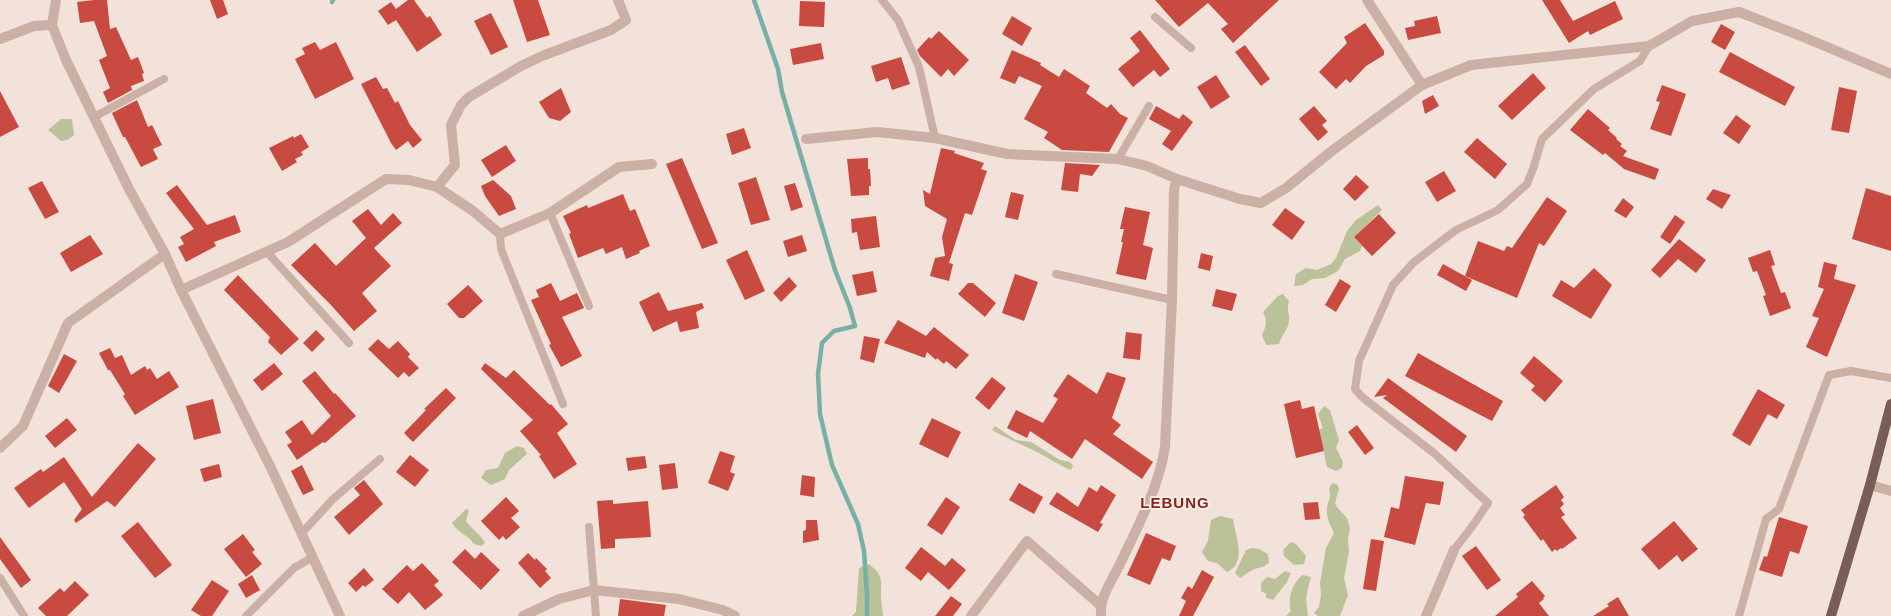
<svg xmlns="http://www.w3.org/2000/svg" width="1891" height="616" viewBox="0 0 1891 616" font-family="Helvetica,sans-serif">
  <rect width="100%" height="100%" fill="#f2e2d9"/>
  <g fill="#bbc199">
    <path d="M 61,119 L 72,119 L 74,135 L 67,140 L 61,141 L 48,130 Z"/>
    <path d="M 1378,205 L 1382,210 L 1354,237 L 1362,246 L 1360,251 L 1345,259 L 1338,271 L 1325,278 L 1312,279 L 1303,285 L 1294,286 L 1296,274 L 1306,268 L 1317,270 L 1331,264 L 1336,258 L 1347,231 L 1356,220 Z"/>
    <path d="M 1283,294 L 1289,301 C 1286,312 1290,312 1289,320 C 1288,330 1282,334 1279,344 L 1266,345 L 1262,335 C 1266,326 1268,321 1263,312 L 1278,296 Z"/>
    <path d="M 1324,406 L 1330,410 L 1339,440 L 1336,448 L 1343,462 L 1342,468 L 1336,471 L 1327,467 L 1319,430 L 1323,428 L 1318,414 Z"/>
    <path d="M 995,426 L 1016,440 L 1031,442 L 1060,460 L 1070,462 L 1073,466 L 1071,470 C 1058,465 1047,457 1035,451 C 1021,444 1006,438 992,430 Z"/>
    <path d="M 517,446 L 524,448 L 527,454 L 509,470 L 505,479 L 491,485 L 481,478 L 486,470 L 498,468 L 505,453 Z"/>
    <path d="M 1332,483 L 1337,484 L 1339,489 L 1335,503 L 1336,506 L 1347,518 L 1350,528 L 1348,540 L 1349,552 L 1344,578 L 1348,595 L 1340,616 L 1318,616 L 1314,613 L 1319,607 L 1321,595 L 1320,583 L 1326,548 L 1334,533 C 1330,525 1326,517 1327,508 C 1328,500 1332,497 1329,489 Z"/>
    <path d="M 466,509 L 469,510 L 466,521 C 471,529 481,534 485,543 L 481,546 L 474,544 C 468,535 458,533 452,523 Z"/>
    <path d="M 1220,516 L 1233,519 C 1235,535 1248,563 1227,572 L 1217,563 L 1208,561 L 1202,552 L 1208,541 L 1211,520 Z"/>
    <path d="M 1291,542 L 1296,544 L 1306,556 L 1304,564 L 1294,565 L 1284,556 L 1283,550 Z"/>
    <path d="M 1252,548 L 1259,549 L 1268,554 L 1269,563 L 1263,567 L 1254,569 L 1240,578 L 1235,573 L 1246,550 Z"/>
    <path d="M 869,564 C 884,576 881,580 881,597 C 881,603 883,610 883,616 L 852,616 L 856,612 L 859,568 Z"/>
    <path d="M 1285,571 L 1291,573 L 1287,582 L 1273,600 L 1266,598 L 1266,594 L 1261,591 L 1261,583 L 1267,577 L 1275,579 Z"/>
    <path d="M 1303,575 L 1311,577 L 1306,597 L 1308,616 L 1286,616 L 1291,611 C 1287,598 1293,582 1303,575 Z"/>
  </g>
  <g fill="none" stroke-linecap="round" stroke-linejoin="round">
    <g stroke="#78b0a8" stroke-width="4.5">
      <path d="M 754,0 L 778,69 L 782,92 L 835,270 L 850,308 L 855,326 L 834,331 L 822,343 L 818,374 L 820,414 L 832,465 L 858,524 L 864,551 L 867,595 L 867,616"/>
      <path d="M 332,2 L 333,0"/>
    </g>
  </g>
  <g fill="#c94a41">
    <path d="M 94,0 L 107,0 L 110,29 L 116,27 L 131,60 L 138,57 L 144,73 L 142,74 L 144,81 L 131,86 L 132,90 L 108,103 L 103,92 L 110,88 L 99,60 L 107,56 L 94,21 L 80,23 L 77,2 Z"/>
    <path d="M 210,0 L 223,0 L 228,14 L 217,19 Z"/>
    <path d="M 408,0 L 414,0 L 427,18 L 430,16 L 442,35 L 417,52 L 396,20 L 388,25 L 378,11 L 391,2 L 396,9 Z"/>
    <path d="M 513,0 L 538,0 L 550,35 L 527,42 Z"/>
    <path d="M 1155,0 L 1279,0 L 1233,43 L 1221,29 L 1228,24 L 1208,3 L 1179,27 Z"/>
    <path d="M 1542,0 L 1560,0 L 1573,21 L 1615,1 L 1623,19 L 1590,35 L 1588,31 L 1569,43 Z"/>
    <path d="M 800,1 L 825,2 L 824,27 L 799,26 Z"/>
    <path d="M 491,13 L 508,47 L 491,55 L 474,21 Z"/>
    <path d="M 1012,16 L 1032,28 L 1022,46 L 1002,34 Z"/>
    <path d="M 1437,16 L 1441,33 L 1408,40 L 1405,28 L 1415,26 L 1414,21 Z"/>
    <path d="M 1365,23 L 1384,51 L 1384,55 L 1366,66 L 1350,83 L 1346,79 L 1336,89 L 1319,72 L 1347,43 L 1344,37 Z"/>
    <path d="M 1721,24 L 1735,32 L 1725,50 L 1711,42 Z"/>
    <path d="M 1140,30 L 1170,69 L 1160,77 L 1154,70 L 1133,87 L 1118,69 L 1140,51 L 1130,38 Z"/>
    <path d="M 939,31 L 969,60 L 954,76 L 948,69 L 941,77 L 920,56 L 917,50 L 929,37 L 931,39 Z"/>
    <path d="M 315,42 L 320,50 L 336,42 L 354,79 L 315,99 L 295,59 L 305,54 L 302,48 Z"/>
    <path d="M 821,43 L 824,59 L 793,65 L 790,49 Z"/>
    <path d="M 1245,45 L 1270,79 L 1261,86 L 1235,52 Z"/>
    <path d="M 1012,50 L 1041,63 L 1040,65 L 1059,77 L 1064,69 L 1090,86 L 1086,93 L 1107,108 L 1111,104 L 1120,114 L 1128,118 L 1109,152 L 1062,150 L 1044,138 L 1048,132 L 1024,119 L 1042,86 L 1019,76 L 1015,84 L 1000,78 Z"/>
    <path d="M 1730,52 L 1795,87 L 1785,106 L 1719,72 Z"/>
    <path d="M 901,57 L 910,84 L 892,90 L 888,78 L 876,82 L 871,66 Z"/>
    <path d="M 1533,73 L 1546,88 L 1512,120 L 1498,106 Z"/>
    <path d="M 1216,75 L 1230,97 L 1211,109 L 1197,87 Z"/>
    <path d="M 376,77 L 383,89 L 387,88 L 395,103 L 398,101 L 410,125 L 422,140 L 413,148 L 408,141 L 396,150 L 391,143 L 361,84 Z"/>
    <path d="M 1662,85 L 1686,94 L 1671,136 L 1650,129 L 1660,102 L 1656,101 Z"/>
    <path d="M 1839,87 L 1857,91 L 1849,133 L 1831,130 Z"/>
    <path d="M 561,88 L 571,112 L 560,121 L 549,118 L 539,102 Z"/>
    <path d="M 0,91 L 19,127 L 0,137 Z"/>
    <path d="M 1433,95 L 1439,106 L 1425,114 L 1422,101 Z"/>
    <path d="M 137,100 L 148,127 L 152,125 L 162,145 L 153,149 L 158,159 L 141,167 L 125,137 L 123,137 L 112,113 Z"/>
    <path d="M 1156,106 L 1179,119 L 1183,114 L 1193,122 L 1172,151 L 1162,144 L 1171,131 L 1149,119 Z"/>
    <path d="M 1314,106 L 1327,121 L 1322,125 L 1328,132 L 1318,141 L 1299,119 Z"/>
    <path d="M 1588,109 L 1610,128 L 1608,130 L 1617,138 L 1616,139 L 1622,144 L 1620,146 L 1627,151 L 1623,156 L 1659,169 L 1655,180 L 1624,169 L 1605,153 L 1603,155 L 1570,130 Z"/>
    <path d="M 1736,115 L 1751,126 L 1739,144 L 1723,133 Z"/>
    <path d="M 744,128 L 751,148 L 732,155 L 726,134 Z"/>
    <path d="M 301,134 L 309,147 L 301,152 L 303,155 L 295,159 L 297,162 L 282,171 L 269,148 L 293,136 L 294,138 Z"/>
    <path d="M 1477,138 L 1507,164 L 1495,179 L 1464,152 Z"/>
    <path d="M 506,145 L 516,161 L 492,177 L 481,160 Z"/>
    <path d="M 941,148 L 955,151 L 954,153 L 984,163 L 981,169 L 987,171 L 972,215 L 965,213 L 949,263 L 953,264 L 949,281 L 930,276 L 935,258 L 945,256 L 942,237 L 947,219 L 925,206 L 923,190 L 930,194 Z"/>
    <path d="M 682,158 L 718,243 L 702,249 L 666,164 Z"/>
    <path d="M 868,158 L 868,169 L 870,169 L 871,186 L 869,186 L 869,195 L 851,196 L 847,159 Z"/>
    <path d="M 1065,163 L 1100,165 L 1092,176 L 1080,174 L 1078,192 L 1061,190 Z"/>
    <path d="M 1444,171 L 1456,191 L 1437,202 L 1425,182 Z"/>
    <path d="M 1356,175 L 1369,187 L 1355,201 L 1343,189 Z"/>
    <path d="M 756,177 L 770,220 L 751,225 L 738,183 Z"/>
    <path d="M 493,180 L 511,196 L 516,209 L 499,216 L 485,196 L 481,186 Z"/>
    <path d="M 42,181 L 59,212 L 45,219 L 28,188 Z"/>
    <path d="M 795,183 L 803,207 L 791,211 L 784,186 Z"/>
    <path d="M 177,185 L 207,225 L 235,215 L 241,232 L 214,242 L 216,246 L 186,262 L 178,247 L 184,244 L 180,237 L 194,229 L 166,193 Z"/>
    <path d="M 1866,188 L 1891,196 L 1891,251 L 1852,239 Z"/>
    <path d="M 1713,189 L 1731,195 L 1722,209 L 1706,199 Z"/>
    <path d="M 1011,192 L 1024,195 L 1018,220 L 1005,217 Z"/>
    <path d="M 623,194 L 630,211 L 635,209 L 650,246 L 639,251 L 640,253 L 626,259 L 622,247 L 606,254 L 603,248 L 578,258 L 569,234 L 571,233 L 563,216 L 587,205 L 588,208 Z"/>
    <path d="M 1547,197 L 1567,211 L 1544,246 L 1539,243 L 1517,298 L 1465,276 L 1478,241 L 1504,251 L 1507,246 L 1512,248 Z"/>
    <path d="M 1623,198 L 1634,207 L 1626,218 L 1614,211 Z"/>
    <path d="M 1125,207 L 1150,212 L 1143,245 L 1153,248 L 1146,280 L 1116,274 L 1123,242 L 1121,242 L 1124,229 L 1120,229 Z"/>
    <path d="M 1285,208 L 1305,222 L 1292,240 L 1272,225 Z"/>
    <path d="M 368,209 L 381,225 L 393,213 L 402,223 L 374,248 L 391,266 L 362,293 L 377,311 L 354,331 L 331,305 L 291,265 L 315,243 L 336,266 L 366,238 L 352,221 Z"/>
    <path d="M 1379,214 L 1396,233 L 1372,256 L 1354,237 Z"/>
    <path d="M 1675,215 L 1685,222 L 1670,244 L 1660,237 Z"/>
    <path d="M 876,216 L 880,247 L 860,250 L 857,232 L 852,233 L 851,219 Z"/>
    <path d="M 90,235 L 103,254 L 71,272 L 60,253 Z"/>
    <path d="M 802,235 L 807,251 L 788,257 L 783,241 Z"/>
    <path d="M 1679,239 L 1706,260 L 1696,273 L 1678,259 L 1660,278 L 1651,270 Z"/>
    <path d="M 747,250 L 765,291 L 745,300 L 726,260 Z"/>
    <path d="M 1770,250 L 1775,265 L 1771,266 L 1781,293 L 1785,292 L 1791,308 L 1770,316 L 1763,296 L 1766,295 L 1757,271 L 1753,272 L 1748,258 Z"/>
    <path d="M 1201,253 L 1213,256 L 1210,271 L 1198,268 Z"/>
    <path d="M 1824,262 L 1837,265 L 1834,279 L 1856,285 L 1827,357 L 1806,347 L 1819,318 L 1812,316 L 1824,289 L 1818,287 Z"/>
    <path d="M 1443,264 L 1472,280 L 1466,291 L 1437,275 Z"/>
    <path d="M 1594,268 L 1612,285 L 1591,319 L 1552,296 L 1561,280 L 1574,288 Z"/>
    <path d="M 873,271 L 877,292 L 857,296 L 852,275 Z"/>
    <path d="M 1015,274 L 1038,282 L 1024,321 L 1002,313 Z"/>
    <path d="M 238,275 L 299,339 L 281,355 L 268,342 L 270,337 L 265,332 L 224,290 Z"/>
    <path d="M 789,277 L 797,286 L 781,302 L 773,293 Z"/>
    <path d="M 1340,279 L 1351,286 L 1336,312 L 1325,305 Z"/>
    <path d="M 551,283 L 560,301 L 577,293 L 584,308 L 562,317 L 582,356 L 561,367 L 549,345 L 551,344 L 531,300 L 539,297 L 536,290 Z"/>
    <path d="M 968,283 L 973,283 L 996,303 L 985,317 L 958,294 Z"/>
    <path d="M 468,285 L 483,301 L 464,318 L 459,318 L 447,304 Z"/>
    <path d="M 1216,289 L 1237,294 L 1232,311 L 1212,306 Z"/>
    <path d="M 659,292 L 668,311 L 702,303 L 704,308 L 696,312 L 699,328 L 680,332 L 677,321 L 653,332 L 639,302 Z"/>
    <path d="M 898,320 L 926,336 L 934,327 L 969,355 L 956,369 L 946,361 L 944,364 L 937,358 L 936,360 L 927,352 L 925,358 L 884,343 Z"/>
    <path d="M 316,330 L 325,339 L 312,352 L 303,343 Z"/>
    <path d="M 1126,332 L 1142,334 L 1140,360 L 1123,358 Z"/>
    <path d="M 864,336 L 880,339 L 874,363 L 860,359 Z"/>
    <path d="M 378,339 L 389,349 L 398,341 L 410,354 L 408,357 L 419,368 L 409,377 L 404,372 L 398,378 L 368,349 Z"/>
    <path d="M 110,348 L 115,358 L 122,355 L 131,375 L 145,366 L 147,370 L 150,368 L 157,379 L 169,371 L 179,387 L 135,415 L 123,396 L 125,394 L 110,370 L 108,370 L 99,353 Z"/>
    <path d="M 1418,353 L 1503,401 L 1492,421 L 1405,376 Z"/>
    <path d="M 64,354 L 77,361 L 59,393 L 48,386 Z"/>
    <path d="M 1534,356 L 1563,381 L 1545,402 L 1531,390 L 1535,386 L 1520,373 Z"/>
    <path d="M 274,363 L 283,374 L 262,391 L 253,380 Z"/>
    <path d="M 485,363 L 506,378 L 514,370 L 550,405 L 551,404 L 568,424 L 557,433 L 577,464 L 554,479 L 539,456 L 541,455 L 520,431 L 533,420 L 481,369 Z"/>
    <path d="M 315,371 L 334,394 L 335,393 L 356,416 L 325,443 L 323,442 L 297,460 L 287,445 L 292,442 L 285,432 L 302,420 L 312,435 L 331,416 L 302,381 Z"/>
    <path d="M 1107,372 L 1126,378 L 1112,418 L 1121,425 L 1113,434 L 1153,462 L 1142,479 L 1085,439 L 1072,459 L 1030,431 L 1027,438 L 1007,428 L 1016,410 L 1043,423 L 1058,399 L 1053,396 L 1068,374 L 1097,394 Z"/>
    <path d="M 992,377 L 1006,388 L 989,410 L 975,398 Z"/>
    <path d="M 1388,378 L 1467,436 L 1456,452 L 1383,398 L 1387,395 L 1374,397 Z"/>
    <path d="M 446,388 L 456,398 L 413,442 L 404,433 L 426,410 L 424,409 Z"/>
    <path d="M 1758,389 L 1785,405 L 1777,419 L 1768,414 L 1750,446 L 1732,435 Z"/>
    <path d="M 213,399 L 221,433 L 194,440 L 186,406 Z"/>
    <path d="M 1300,400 L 1302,409 L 1314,406 L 1324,451 L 1296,458 L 1284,404 Z"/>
    <path d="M 67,418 L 77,430 L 55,448 L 45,436 Z"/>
    <path d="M 932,418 L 961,432 L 948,458 L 919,444 Z"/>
    <path d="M 1357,425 L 1374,448 L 1365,455 L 1348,432 Z"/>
    <path d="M 138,443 L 156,459 L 115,507 L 107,501 L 76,523 L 74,520 L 82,509 L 64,482 L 29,508 L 14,488 L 41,469 L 43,472 L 64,457 L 92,497 Z"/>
    <path d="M 720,451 L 735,456 L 730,472 L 735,474 L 728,491 L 708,483 Z"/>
    <path d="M 410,455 L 429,470 L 415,487 L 396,472 Z"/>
    <path d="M 645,456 L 647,468 L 628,471 L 626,458 Z"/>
    <path d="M 675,463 L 678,488 L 662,490 L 659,465 Z"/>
    <path d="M 219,464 L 222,477 L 204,482 L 200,469 Z"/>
    <path d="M 302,465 L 314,490 L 303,495 L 291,471 Z"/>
    <path d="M 802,475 L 815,477 L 814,497 L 800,495 Z"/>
    <path d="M 1405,476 L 1444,482 L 1440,505 L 1426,503 L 1415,545 L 1384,537 L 1391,507 L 1399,509 Z"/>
    <path d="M 364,480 L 383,504 L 349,535 L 334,517 L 360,495 L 354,488 Z"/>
    <path d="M 1019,483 L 1043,497 L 1034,514 L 1009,500 Z"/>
    <path d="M 1101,485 L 1116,495 L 1100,523 L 1103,524 L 1098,532 L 1049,504 L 1057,492 L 1078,507 L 1089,487 L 1097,492 Z"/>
    <path d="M 1556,485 L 1564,497 L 1561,500 L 1564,504 L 1560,508 L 1565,515 L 1561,517 L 1577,538 L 1562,549 L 1561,548 L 1557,551 L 1555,549 L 1552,552 L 1543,539 L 1541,541 L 1523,517 L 1525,515 L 1521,510 Z"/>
    <path d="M 506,497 L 519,511 L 511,518 L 520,527 L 506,540 L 503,536 L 499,540 L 481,521 Z"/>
    <path d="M 946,497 L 960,507 L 942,535 L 927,525 Z"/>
    <path d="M 613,500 L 613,504 L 648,501 L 651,537 L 615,539 L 615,548 L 601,549 L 597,501 Z"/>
    <path d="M 1318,502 L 1320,519 L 1305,520 L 1303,503 Z"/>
    <path d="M 1779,517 L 1808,526 L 1799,554 L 1790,551 L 1782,577 L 1759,570 L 1764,556 L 1767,557 Z"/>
    <path d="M 806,520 L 817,520 L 819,540 L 803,543 L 803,531 L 806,530 Z"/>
    <path d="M 1674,521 L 1698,549 L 1682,562 L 1677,555 L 1659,570 L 1641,549 Z"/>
    <path d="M 138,522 L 172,565 L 155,578 L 121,536 Z"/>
    <path d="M 1146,533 L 1176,546 L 1170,561 L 1162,558 L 1150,585 L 1127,575 Z"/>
    <path d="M 243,534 L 255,550 L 252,552 L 262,564 L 246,577 L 224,549 Z"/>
    <path d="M 0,537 L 31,580 L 21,588 L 0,559 Z"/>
    <path d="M 1371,539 L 1384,541 L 1376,591 L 1363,589 Z"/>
    <path d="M 1476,546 L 1501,580 L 1487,590 L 1462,556 Z"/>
    <path d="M 921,547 L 945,566 L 952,558 L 966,570 L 949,590 L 928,572 L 921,581 L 905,568 Z"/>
    <path d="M 465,549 L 475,559 L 481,552 L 500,570 L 481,590 L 452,562 Z"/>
    <path d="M 528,553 L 535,560 L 536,558 L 547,569 L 545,571 L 551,578 L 540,588 L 518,563 Z"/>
    <path d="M 422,563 L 439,581 L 434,585 L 443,595 L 425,610 L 409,592 L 398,604 L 382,589 L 407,565 L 413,571 Z"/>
    <path d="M 364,568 L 374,580 L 365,587 L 363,585 L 356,592 L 348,583 Z"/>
    <path d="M 1202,570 L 1214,577 L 1193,616 L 1179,616 L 1186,601 L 1181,598 L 1188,586 L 1192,589 Z"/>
    <path d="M 252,575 L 260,590 L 246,598 L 238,584 Z"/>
    <path d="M 212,580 L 229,591 L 212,616 L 201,616 L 191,610 Z"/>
    <path d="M 75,581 L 89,595 L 67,616 L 46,616 L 38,608 L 60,588 L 64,592 Z"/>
    <path d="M 1532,581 L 1545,596 L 1543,598 L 1544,599 L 1539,603 L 1549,616 L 1495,616 L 1518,597 L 1516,594 Z"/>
    <path d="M 951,596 L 962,604 L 953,616 L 935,616 Z"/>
    <path d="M 1618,597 L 1629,616 L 1593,616 L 1609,606 L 1607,604 Z"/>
    <path d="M 620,599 L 666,605 L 664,616 L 618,616 Z"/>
  </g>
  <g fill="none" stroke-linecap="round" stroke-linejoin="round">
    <g stroke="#cab0a5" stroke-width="8">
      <path d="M 882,0 L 898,20 L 919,67 L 935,138"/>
      <path d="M 1155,17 L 1191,48"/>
      <path d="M 94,117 L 164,79"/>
      <path d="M 1118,159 L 1149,106"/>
      <path d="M 550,213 L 589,306"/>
      <path d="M 500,234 L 501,249 L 563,404"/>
      <path d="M 267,252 L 349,343"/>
      <path d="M 1056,274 L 1172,300"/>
      <path d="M 589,527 L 596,616"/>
      <path d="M 301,534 L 333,499 L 380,459"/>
      <path d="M 1454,550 L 1474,524 L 1488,503 L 1435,454 L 1362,397 L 1355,389 L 1359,361 L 1393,285 L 1414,262 L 1456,230 L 1498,210 L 1527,184 L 1533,169 L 1542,139 L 1594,89 L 1640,61 L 1649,46"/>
      <path d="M 0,578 L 24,616"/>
      <path d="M 246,616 L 294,568 L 313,557"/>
      <path d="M 1739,616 L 1766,519 L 1779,509 L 1829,375 L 1851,371 L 1891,378"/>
    </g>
    <g stroke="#cab0a5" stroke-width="10">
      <path d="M 56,0 L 52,25 L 66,60 L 129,189 L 165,254 L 181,290 L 270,466 L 340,616"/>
      <path d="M 1367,0 L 1422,85"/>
      <path d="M 0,39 L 34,26 L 52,25"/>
      <path d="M 806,139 L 877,132 L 935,138 L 1007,154 L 1118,159 L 1147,166 L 1177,179 L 1240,199 L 1261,203 L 1286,188 L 1333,150 L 1422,85 L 1471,65 L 1649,46 L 1692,21 L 1739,12 L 1801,36 L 1891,74"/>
      <path d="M 437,187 L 455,165 L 451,125 L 461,105 L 469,97 L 521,66 L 542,56 L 611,30 L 626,20 L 618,0"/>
      <path d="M 181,290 L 288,242 L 386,179 L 409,180 L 437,187 L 473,211 L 500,234 L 550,213 L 619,167 L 652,164"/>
      <path d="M 0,448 L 23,426 L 68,323 L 165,254"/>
      <path d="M 1870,485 L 1891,491"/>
      <path d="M 523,616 L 559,599 L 594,590 L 679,599 L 723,610 L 735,616"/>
      <path d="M 971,616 L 1027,541 L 1100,605"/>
      <path d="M 1101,616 C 1099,597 1113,579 1121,562 C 1138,526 1159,487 1165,447 L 1172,300 L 1174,189 L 1177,179"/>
      <path d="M 1426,616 L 1454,550"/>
    </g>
    <path stroke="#785c57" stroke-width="10" d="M 1831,616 L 1870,485 L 1891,404"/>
  </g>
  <g text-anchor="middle" stroke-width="3.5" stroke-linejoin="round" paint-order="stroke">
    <g font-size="15" font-weight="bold" letter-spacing="1" fill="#86251e" stroke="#faede6">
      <text x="1175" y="508">LEBUNG</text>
    </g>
  </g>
</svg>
